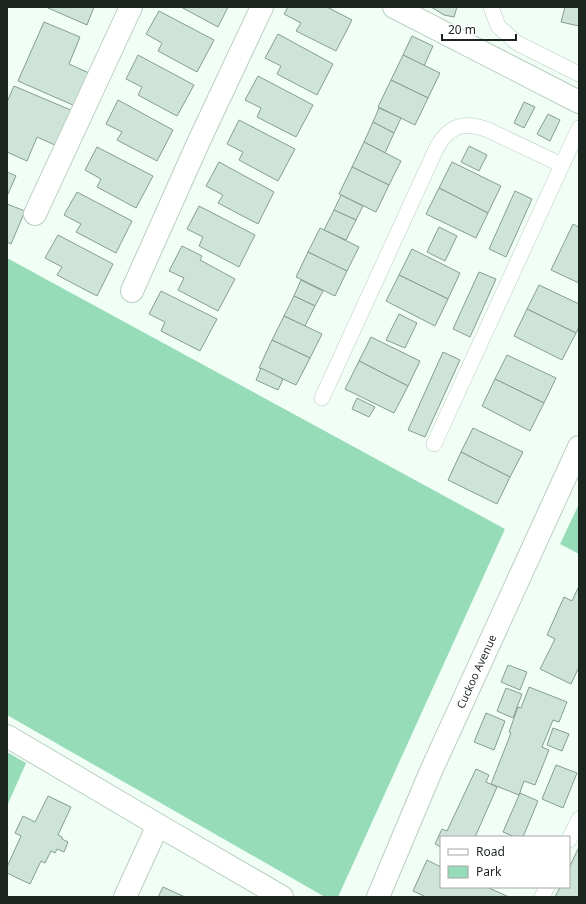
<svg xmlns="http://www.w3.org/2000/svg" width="586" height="904" viewBox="0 0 586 904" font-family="'Noto Sans',sans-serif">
  <rect width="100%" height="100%" fill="#f0fef6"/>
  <g fill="#96dcb9">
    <path d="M 7,258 L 505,529 L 338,897 L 325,897 L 7,715 Z"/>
    <path d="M 579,504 L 579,554 L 560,544 Z"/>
    <path d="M 7,752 L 26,763 L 7,806 Z"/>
  </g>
  <g fill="#cee4d8" stroke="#889d92">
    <path d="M 49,7 L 94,7 L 87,25 L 48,8 Z"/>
    <path d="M 181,7 L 228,7 L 218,27 Z"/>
    <path d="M 288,7 L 327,7 L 352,20 L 336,51 L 296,31 L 301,23 L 284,14 Z"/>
    <path d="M 431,7 L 457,7 L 454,17 L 444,15 Z"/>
    <path d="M 565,7 L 579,7 L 579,26 L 561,22 Z"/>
    <path d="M 159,11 L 214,40 L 197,72 L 158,51 L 162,43 L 146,34 Z"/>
    <path d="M 44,22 L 80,37 L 69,64 L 89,73 L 75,106 L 18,81 Z"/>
    <path d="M 278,34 L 333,64 L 317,95 L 277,74 L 281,66 L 265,58 Z"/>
    <path d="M 412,36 L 433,46 L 424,66 L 403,55 Z"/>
    <path d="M 138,55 L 194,85 L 177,116 L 138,95 L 142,87 L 126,79 Z"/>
    <path d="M 403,55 L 440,73 L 428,98 L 391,80 Z"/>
    <path d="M 258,76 L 313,105 L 296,137 L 257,117 L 261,108 L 245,100 Z"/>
    <path d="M 391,80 L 428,98 L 415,125 L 378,107 Z"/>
    <path d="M 14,86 L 73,111 L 57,146 L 37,137 L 27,161 L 7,152 L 7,102 Z"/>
    <path d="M 118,100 L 173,130 L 157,161 L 117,140 L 122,132 L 106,124 Z"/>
    <path d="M 524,102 L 535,107 L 524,128 L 514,123 Z"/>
    <path d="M 379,108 L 401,118 L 394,133 L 373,122 Z"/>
    <path d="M 548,114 L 560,120 L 550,141 L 537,134 Z"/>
    <path d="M 239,120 L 295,149 L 278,181 L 239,160 L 243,152 L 227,144 Z"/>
    <path d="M 373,122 L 394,133 L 385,153 L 364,142 Z"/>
    <path d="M 364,142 L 401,161 L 389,185 L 352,167 Z"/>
    <path d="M 469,146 L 487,155 L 479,171 L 461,162 Z"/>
    <path d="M 97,147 L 153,176 L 136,208 L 97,187 L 101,179 L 85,170 Z"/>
    <path d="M 219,162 L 274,192 L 258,224 L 218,203 L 223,195 L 206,186 Z"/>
    <path d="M 452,162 L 501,186 L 488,213 L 439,188 Z"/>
    <path d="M 352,167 L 389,185 L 376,212 L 339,194 Z"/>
    <path d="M 7,172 L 16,176 L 7,196 Z"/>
    <path d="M 439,188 L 488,213 L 476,238 L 426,214 Z"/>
    <path d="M 515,191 L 532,199 L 506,257 L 489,249 Z"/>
    <path d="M 77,192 L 132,221 L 116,253 L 76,232 L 81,224 L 64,215 Z"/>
    <path d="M 341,195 L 363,206 L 356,220 L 334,210 Z"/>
    <path d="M 7,204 L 25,211 L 11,244 L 7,242 Z"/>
    <path d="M 199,206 L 255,235 L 239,267 L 199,246 L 203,237 L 187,229 Z"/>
    <path d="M 334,210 L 356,220 L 346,240 L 324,230 Z"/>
    <path d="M 573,224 L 579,227 L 579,283 L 551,270 Z"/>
    <path d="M 439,227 L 457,236 L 445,261 L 427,252 Z"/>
    <path d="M 320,228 L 359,247 L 347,271 L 308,252 Z"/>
    <path d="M 58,235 L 113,264 L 97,296 L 57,275 L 62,267 L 45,258 Z"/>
    <path d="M 182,246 L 202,256 L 200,260 L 235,279 L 218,311 L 178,290 L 184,278 L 169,271 Z"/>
    <path d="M 412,249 L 460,273 L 448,299 L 399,275 Z"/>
    <path d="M 308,252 L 347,271 L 335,296 L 296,277 Z"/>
    <path d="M 479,272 L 496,279 L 470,337 L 453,329 Z"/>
    <path d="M 399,275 L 448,299 L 435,326 L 386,301 Z"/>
    <path d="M 301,280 L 323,291 L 315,306 L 294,296 Z"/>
    <path d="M 539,285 L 579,304 L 579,327 L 576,333 L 527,309 Z"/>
    <path d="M 161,291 L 217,319 L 200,351 L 161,331 L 165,322 L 149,314 Z"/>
    <path d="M 294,296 L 315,306 L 305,326 L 284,316 Z"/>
    <path d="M 527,309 L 576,333 L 562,360 L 514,336 Z"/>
    <path d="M 399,314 L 417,323 L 405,348 L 386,340 Z"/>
    <path d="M 284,316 L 322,334 L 310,358 L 272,340 Z"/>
    <path d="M 371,337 L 420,361 L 408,386 L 359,361 Z"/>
    <path d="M 272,340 L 310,358 L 296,385 L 259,368 Z"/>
    <path d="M 443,352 L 460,360 L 425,437 L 408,430 Z"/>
    <path d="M 507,355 L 556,378 L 544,403 L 495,379 Z"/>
    <path d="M 359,361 L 408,386 L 394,413 L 345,389 Z"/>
    <path d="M 261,368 L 283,379 L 278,390 L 256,380 Z"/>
    <path d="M 495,379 L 544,403 L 530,431 L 482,406 Z"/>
    <path d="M 357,398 L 375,407 L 369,417 L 352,409 Z"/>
    <path d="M 473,428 L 523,452 L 510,477 L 461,452 Z"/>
    <path d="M 461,452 L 510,477 L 497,504 L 448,480 Z"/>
    <path d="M 579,586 L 579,667 L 571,684 L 540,669 L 555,639 L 547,635 L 564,597 L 572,601 Z"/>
    <path d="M 508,665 L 527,672 L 520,690 L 501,682 Z"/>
    <path d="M 529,687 L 567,702 L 559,722 L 553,720 L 542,747 L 549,750 L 535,785 L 524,781 L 519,795 L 491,784 L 511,733 L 509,732 L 518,707 L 521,708 Z"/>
    <path d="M 506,688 L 522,694 L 513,718 L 497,711 Z"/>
    <path d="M 486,713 L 505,721 L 494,750 L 474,742 Z"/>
    <path d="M 553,728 L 569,734 L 562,751 L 547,745 Z"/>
    <path d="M 556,765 L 577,773 L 563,808 L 542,799 Z"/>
    <path d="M 476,769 L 489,775 L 486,782 L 497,787 L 475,837 L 441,837 L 441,847 L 435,844 L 442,829 L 447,831 Z"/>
    <path d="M 520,793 L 538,801 L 523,837 L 515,837 L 503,832 Z"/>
    <path d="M 48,796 L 71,807 L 58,835 L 62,837 L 62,839 L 68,842 L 64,852 L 57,849 L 55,853 L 51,851 L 45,863 L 41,861 L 30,884 L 7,873 L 7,867 L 21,836 L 15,833 L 23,816 L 35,822 Z"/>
    <path d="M 579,847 L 579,897 L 555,897 L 560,887 L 569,887 L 569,868 Z"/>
    <path d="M 427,860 L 441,867 L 441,887 L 487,887 L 509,897 L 426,897 L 413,891 Z"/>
    <path d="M 163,887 L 185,897 L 158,897 Z"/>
  </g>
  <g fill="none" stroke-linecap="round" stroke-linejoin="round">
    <g stroke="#b9cfc3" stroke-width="16">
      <g id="service">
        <path d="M 491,7 L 498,26 L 517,43 L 579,74"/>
        <path d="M 322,398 L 437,147 C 450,125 464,121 488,130 L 562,165"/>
        <path d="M 434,444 L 579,128"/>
        <path d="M 569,840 L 579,819"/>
        <path d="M 542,897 L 547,887"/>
      </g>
    </g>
    <g stroke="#b9cfc3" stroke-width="24">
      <g id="minor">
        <path d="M 394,7 L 579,102"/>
        <path d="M 35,214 L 131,7"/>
        <path d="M 132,291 L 199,141 L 262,7"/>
        <path d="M 7,736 L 158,825 L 282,897"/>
        <path d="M 125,897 L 158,825"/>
        <path id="s1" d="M 378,897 L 431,771 L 579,447"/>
      </g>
    </g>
    <use href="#service" stroke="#fff" stroke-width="15"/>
    <use href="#minor" stroke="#fff" stroke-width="22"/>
  </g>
  <g text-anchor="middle" stroke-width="3" stroke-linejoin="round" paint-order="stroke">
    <g font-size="11" fill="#1d2521" stroke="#fff">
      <text dy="4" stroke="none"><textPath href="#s1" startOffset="246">Cuckoo Avenue</textPath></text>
    </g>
  </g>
  <rect width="586" height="904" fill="none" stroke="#1d2521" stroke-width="16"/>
  <rect x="440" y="836" width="130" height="52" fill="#ffffff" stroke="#a5a8a6"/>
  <rect x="448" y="849" width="20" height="6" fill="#ffffff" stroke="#a5a8a6"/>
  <text x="476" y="856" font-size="12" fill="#1d2521">Road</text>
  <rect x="448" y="866" width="20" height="12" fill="#96dcb9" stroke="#a5a8a6"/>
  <text x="476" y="876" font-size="12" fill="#1d2521">Park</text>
  <path d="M442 34v6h74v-6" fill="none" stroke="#1d2521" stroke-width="2"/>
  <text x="448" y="34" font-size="12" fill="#1d2521" stroke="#ffffff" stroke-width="3" paint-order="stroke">20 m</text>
</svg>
